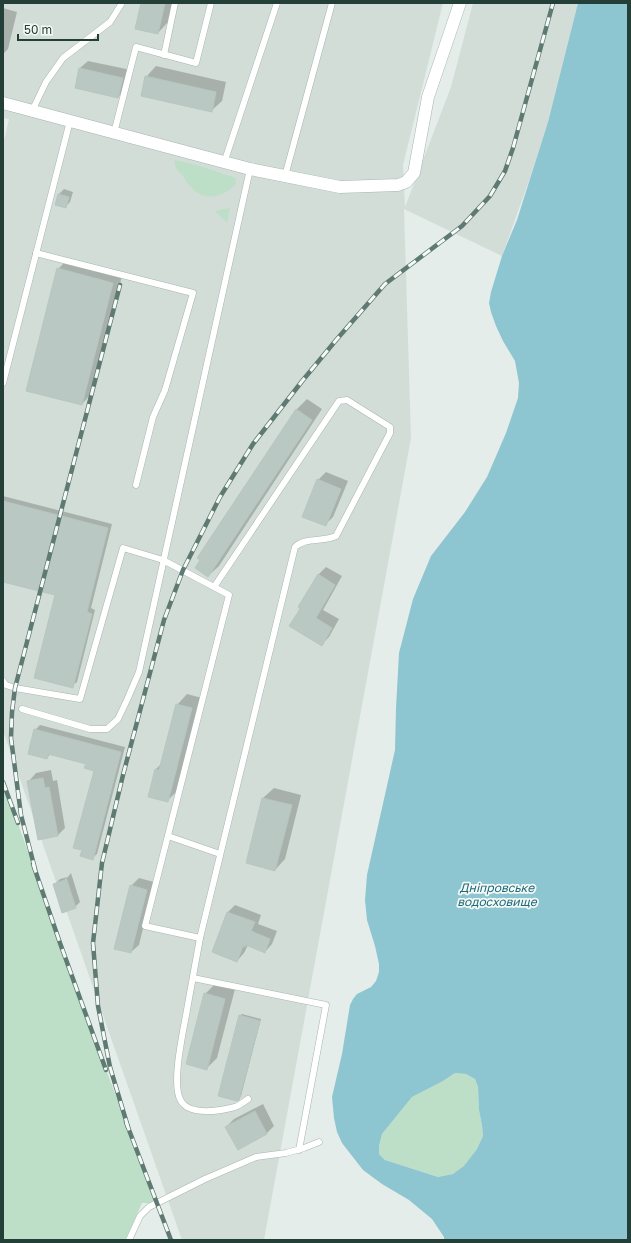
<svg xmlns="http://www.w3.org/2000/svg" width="631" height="1243" viewBox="0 0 631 1243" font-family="'Golos Text',sans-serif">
  <rect width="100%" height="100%" fill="#e4ede9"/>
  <path fill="#d2ddd8" d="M 3,3 L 443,3 L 403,165 L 405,207 L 451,87 L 473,3 L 578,3 L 548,122 L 531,175 L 502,256 L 404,209 L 411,438 L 264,1240 L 182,1240 L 3,731 L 3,145 L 9,119 L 3,118 Z"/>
  <g fill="#bddec7">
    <path d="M 175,160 L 200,166 L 235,178 L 236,183 C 227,195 208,202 195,191 C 190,187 186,181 183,176 C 179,172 173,167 175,160 Z"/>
    <path d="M 230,208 L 227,223 L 215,211 Z"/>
    <path d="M 3,782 L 108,1075 L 157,1203 L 142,1203 L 125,1240 L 3,1240 Z"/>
    <path d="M 455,1073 L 466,1074 L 475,1079 L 478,1087 L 479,1110 L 482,1125 L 483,1136 L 477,1149 L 464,1167 L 453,1174 L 438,1177 L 385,1160 L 379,1154 L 379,1146 L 382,1134 L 412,1097 L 443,1081 Z"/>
  </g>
  <path fill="#8dc5d1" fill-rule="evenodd" d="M 578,3 L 628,3 L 628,1240 L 444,1240 L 444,1237 L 432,1219 L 409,1200 L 382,1184 L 363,1170 L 342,1143 L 337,1132 L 334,1118 L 332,1097 L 342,1054 L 350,1005 L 353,999 L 357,994 L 371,987 L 376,981 L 379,972 L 379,964 L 375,946 L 367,920 L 365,900 L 367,875 L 395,750 L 396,708 L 399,653 L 413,599 L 431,556 L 465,512 L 487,477 L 506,433 L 518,398 L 519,383 L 515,361 L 503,341 L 496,326 L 491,312 L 489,303 L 491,292 L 502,256 L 517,220 L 548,122 ZM 455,1073 L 466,1074 L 475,1079 L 478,1087 L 479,1110 L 482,1125 L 483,1136 L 477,1149 L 464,1166 L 453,1174 L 438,1177 L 385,1160 L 379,1154 L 379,1146 L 382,1134 L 412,1097 L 443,1081 Z"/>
  <g fill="#0003">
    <path d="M 142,3 L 173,3 L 168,22 L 158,33 Z"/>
    <path d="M 3,8 L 17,12 L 8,49 L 3,54 Z"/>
    <path d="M 88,61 L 131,70 L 126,89 L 118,97 L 80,68 Z"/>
    <path d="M 156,66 L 226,82 L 222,101 L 211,111 L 146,77 Z"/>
    <path d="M 64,189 L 73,192 L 70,202 L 65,207 L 59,194 Z"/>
    <path d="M 68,259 L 123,272 L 92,393 L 82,404 L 58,269 Z"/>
    <path d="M 307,399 L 322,409 L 219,566 L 208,576 L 296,410 Z"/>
    <path d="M 326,472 L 348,481 L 333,517 L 325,525 L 318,480 Z"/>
    <path d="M 3,496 L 112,524 L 91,608 L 95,610 L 77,682 L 72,686 L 56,595 L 3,581 Z"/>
    <path d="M 326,567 L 342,576 L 323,610 L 339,619 L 329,637 L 322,644 L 291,626 L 318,575 Z"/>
    <path d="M 187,694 L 202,698 L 178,790 L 167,801 L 156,769 L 161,764 L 177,705 Z"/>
    <path d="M 40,725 L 125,747 L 97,854 L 92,858 L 95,770 L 87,763 L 51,753 L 47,758 L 35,730 Z"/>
    <path d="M 51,770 L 53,781 L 57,780 L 65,828 L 58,835 L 29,781 L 36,773 Z"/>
    <path d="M 274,788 L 301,795 L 285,859 L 275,870 L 247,863 L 263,798 Z"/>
    <path d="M 71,873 L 80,902 L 75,907 L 55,884 L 60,879 L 68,877 Z"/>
    <path d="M 139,878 L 154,882 L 139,945 L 131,952 L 131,886 Z"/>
    <path d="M 235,905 L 261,915 L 258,924 L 277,931 L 272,944 L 265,952 L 248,945 L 244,953 L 237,961 L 228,912 Z"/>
    <path d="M 215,984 L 235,989 L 217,1058 L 207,1068 L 205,994 Z"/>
    <path d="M 242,1014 L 261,1019 L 241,1096 L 239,1099 L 239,1016 Z"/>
    <path d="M 263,1104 L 274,1126 L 267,1133 L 226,1127 L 234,1119 Z"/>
  </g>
  <g fill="#b9c8c2" stroke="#b6c7c0">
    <path d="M 141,3 L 165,3 L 158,34 L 135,29 Z"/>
    <path d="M 79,68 L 123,78 L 118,98 L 75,88 Z"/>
    <path d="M 145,76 L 216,92 L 212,112 L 141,96 Z"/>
    <path d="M 58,194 L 69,197 L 66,208 L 55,205 Z"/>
    <path d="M 57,268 L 113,283 L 82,405 L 26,391 Z"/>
    <path d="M 296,409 L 312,420 L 208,577 L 195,568 L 200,560 L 197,558 Z"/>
    <path d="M 317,479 L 341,489 L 326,526 L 302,517 Z"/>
    <path d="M 3,501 L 108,528 L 87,612 L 92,614 L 73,688 L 34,678 L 55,595 L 3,582 Z"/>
    <path d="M 318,574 L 335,585 L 316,618 L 332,628 L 322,646 L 289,626 L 300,609 L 298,607 Z"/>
    <path d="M 176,704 L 192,708 L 168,802 L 148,797 L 155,769 L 159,770 Z"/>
    <path d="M 34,729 L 121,752 L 93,860 L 80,856 L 82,850 L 73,848 L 94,771 L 84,768 L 86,764 L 48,754 L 47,759 L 28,754 Z"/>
    <path d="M 43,778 L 45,788 L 49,787 L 58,836 L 38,840 L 27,781 Z"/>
    <path d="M 262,798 L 292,805 L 275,871 L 246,863 Z"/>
    <path d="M 66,877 L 76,908 L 62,913 L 53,884 L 65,880 Z"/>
    <path d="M 130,885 L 147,890 L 131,953 L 114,949 Z"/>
    <path d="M 227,912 L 255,922 L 251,931 L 270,939 L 265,953 L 246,945 L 245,947 L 243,946 L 237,962 L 212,952 Z"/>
    <path d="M 204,993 L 225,999 L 207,1070 L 186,1064 Z"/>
    <path d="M 239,1015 L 260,1021 L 239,1100 L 237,1101 L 218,1096 Z"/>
    <path d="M 255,1111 L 267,1134 L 238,1150 L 225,1127 Z"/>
  </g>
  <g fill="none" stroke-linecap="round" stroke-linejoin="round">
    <g stroke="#a7b5b0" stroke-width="7">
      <g id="lane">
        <path d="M 164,55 L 175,3"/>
        <path d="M 32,111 L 46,82 L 63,58 L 110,22 L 122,3"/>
        <path d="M 114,133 L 136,47 L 196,63 L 211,3"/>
        <path d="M 224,163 L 277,3"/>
        <path d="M 285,176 L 332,3"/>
        <path d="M 36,253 L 193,293 L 165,390 L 153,417 L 136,485"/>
        <path d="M 3,383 L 70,121"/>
        <path d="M 3,681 L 6,685 L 15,688 L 80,699 L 123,548 L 163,560 L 229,595 L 145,926 L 200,938 C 196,960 192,982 188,1004 C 185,1024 170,1084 181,1101 C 190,1116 220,1111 235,1107 C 240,1105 244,1102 248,1099"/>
        <path d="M 22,709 L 90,729 L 107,729 L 118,719 L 127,700 L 139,672 L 250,169"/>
        <path d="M 168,836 L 220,854"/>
        <path d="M 200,938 L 295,547 C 305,537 324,542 336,536 L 390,433 L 390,427 L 347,400 L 339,401 L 214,587"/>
        <path d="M 193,978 L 326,1005 L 299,1150"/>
        <path d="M 129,1240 L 140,1216 L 149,1207 L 205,1179 L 256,1157 L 286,1153 L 304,1148 L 319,1142"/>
      </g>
    </g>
    <g stroke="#a7b5b0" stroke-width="13">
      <path id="street" d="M 3,103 L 250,169 L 340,187 L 398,185 L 406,182 L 414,173 L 428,97 L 460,3"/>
    </g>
    <use href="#lane" stroke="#fff" stroke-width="6"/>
    <use href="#street" stroke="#fff" stroke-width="12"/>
    <g stroke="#5e7a73" stroke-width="4.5">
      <g id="rail">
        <path d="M 3,782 L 18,823"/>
        <path d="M 33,864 L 60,943 L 106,1070"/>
        <path d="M 35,869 L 21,815 L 11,738 L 12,712 L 15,688 L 120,285"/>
        <path d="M 126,1122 L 171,1240"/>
        <path d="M 128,1127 L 110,1067 L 98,1006 L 93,943 L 102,863 L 123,775 L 164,620 L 183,570 L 220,497 L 253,444 L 303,380 L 337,339 L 385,284 L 462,226 L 490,196 L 505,171 L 513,148 L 553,3"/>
      </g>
    </g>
    <use href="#rail" stroke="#f5faf7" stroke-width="3" stroke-dasharray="9" stroke-linecap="butt"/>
  </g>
  <g text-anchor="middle" stroke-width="3.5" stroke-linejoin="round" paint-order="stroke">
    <g font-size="12" font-style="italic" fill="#1e697a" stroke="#f5faf7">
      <text x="497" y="892">Дніпровське<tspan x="497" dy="14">водосховище</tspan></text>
    </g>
  </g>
  <rect width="631" height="1243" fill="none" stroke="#243f38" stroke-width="8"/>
  <path d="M18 34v6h80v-6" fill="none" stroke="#243f38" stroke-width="2"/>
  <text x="24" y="34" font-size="12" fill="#243f38" stroke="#f5faf7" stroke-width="3" paint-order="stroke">50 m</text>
</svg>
